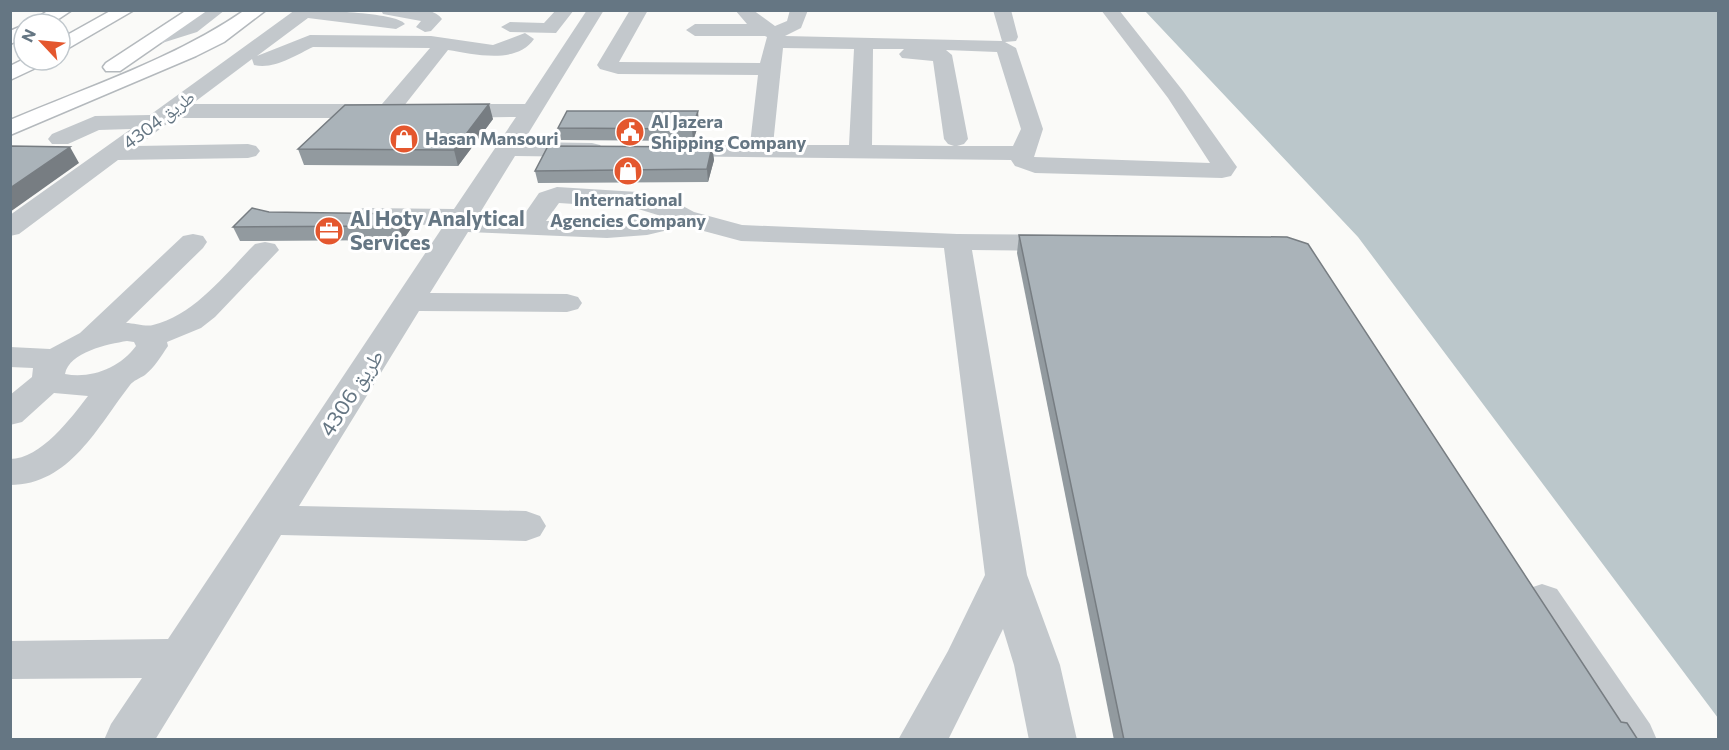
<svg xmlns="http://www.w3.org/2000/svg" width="1729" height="750" viewBox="0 0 1729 750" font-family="Commissioner,'Noto Naskh Arabic',sans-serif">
  <rect width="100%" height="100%" fill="#fafaf8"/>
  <path fill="#bbc7cb" d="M 1145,11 L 1718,11 L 1718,718 L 1358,237 Z"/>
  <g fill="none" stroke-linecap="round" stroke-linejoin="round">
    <g stroke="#b4b9bd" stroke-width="3">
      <g id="highway">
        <path d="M 49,10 L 72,10 L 51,24 L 28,24 Z"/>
        <path d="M 112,10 L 134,10 L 60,53 L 60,39 Z"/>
        <path d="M 187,10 L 208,10 L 120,71 L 106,71 L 103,67 L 106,63 Z"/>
        <path d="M 245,10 L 266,10 L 224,42 L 196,56 L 10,135 L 10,120 C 90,86 174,59 245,10 Z"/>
        <path d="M 24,25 L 24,38 L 10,44 L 10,31 Z"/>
        <path d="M 24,59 L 47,60 L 44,64 L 10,80 L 10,66 Z"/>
      </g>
    </g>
    <g fill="#c3c8cc" fill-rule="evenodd">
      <path d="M 205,10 L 225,10 L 197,32 L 162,43 L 153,37 L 155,33 L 185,24 Z"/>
      <path d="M 295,10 C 313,10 397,12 405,24 L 396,29 L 308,18 L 257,56 L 310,35 L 431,36 L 493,45 L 525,33 L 534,39 C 516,65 474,54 448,50 L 396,116 L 388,118 L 175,118 L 137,146 L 248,144 L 256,146 L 260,151 L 256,156 L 248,158 L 118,160 L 19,234 L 10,236 L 10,215 L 131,129 L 99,130 L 68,144 L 52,144 L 48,139 L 52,134 L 95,116 L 150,115 ZM 313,47 L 430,48 L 382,104 L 192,104 L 252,59 L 254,65 C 274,70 296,55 313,47 Z"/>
      <path d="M 381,10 C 397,10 431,4 442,19 L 431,31 L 425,32 L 416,27 L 421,21 L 383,14 Z"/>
      <path d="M 556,10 L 574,10 L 556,33 L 510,32 L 501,27 L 510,22 L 544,23 Z"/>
      <path d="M 587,10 L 604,10 L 523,142 L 592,143 L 600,145 L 604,150 L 600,155 L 592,157 L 515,156 L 478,216 L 521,219 L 539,193 L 557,187 L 638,192 L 681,205 L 694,212 L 742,225 L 957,234 L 1062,235 L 1072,237 L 1076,243 L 1072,249 L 1062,251 L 972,250 L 1027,575 L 1060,665 L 1077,740 L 1029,740 L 1014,665 L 1003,629 L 948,740 L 898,740 L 948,651 L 985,575 L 944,248 L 741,241 L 685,226 L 647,235 L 607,238 L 468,232 L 430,293 L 567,294 L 578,297 L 582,303 L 578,309 L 567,312 L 419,311 L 299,506 L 526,511 L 540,516 L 546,526 L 540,536 L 526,541 L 281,535 L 155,740 L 104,740 L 111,724 L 142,678 L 10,679 L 10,641 L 168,639 L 444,225 L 364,224 L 355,222 L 351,216 L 355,210 L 364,208 L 454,209 L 516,117 L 447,118 L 439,116 L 436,111 L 439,106 L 447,104 L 525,104 ZM 559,203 L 635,208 L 661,216 L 607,222 L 546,221 Z"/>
      <path d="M 630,10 L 648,10 L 619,62 L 760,63 L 767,37 L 765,36 L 695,36 L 686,30 L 695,24 L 747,24 L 735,10 L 753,10 L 775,26 L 787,21 L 790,10 L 808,10 L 801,28 L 785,36 L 1002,41 L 993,10 L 1011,10 L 1018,37 L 1016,41 L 1005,42 L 1016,48 L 1043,129 L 1034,157 L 1210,163 L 1168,98 L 1101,10 L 1119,10 L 1183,91 L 1237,167 L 1231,176 L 1222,178 L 1035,173 L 1015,166 L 1011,160 L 660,156 L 656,151 L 660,146 L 668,144 L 750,144 L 758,75 L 618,74 L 600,69 L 597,65 ZM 783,48 L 854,49 L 849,145 L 773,145 ZM 873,49 L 904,49 L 899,54 L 902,58 L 933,61 L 944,139 L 948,144 L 954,146 L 872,145 ZM 946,50 L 997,52 L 1021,129 L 1013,146 L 957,146 L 964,144 L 968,139 L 952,55 Z"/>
      <path d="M 193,234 L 203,236 L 207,242 L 203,248 L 126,323 C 134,323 146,327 153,325 C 195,315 226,273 255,244 L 265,242 L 275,244 L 279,250 L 215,317 L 201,328 L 167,342 L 168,346 C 161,356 155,367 145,375 C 140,378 133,381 130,385 C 98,426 70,485 10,485 L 10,459 C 41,459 71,418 88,396 L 54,393 L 22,422 L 10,425 L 10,395 L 32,377 L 33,368 L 10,367 L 10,347 L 50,349 L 80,333 L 183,236 ZM 127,341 L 134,342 L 136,346 C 120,368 91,379 65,374 C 69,352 108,344 127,341 Z"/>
      <path d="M 1542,584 L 1557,589 L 1650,724 L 1657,740 L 1606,740 L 1521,601 L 1527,589 Z"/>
    </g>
    <use href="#highway" fill="#fff" fill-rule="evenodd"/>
  </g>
  <g fill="#929a9f">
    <path d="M 493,119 L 458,166 L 304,165 L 298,149 Z"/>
    <path d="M 699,123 L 693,141 L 561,140 L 558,128 Z"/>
    <path d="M 712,147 L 714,160 L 708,182 L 538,183 L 535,171 Z"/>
    <path d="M 407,214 L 412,227 L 403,240 L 240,241 L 233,227 Z"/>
    <path d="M 1019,235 L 1621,722 L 1638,740 L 1114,740 L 1017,253 Z"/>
  </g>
  <g fill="#777d82">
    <path d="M 489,104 L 493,119 L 458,166 L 454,150 Z"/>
    <path d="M 698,111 L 699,123 L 693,141 L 692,129 Z"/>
    <path d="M 70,147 L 79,163 L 10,212 L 10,188 Z"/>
    <path d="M 712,147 L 714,160 L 708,182 L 707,169 Z"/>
    <path d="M 407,214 L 412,227 L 403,240 L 398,226 Z"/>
  </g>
  <g fill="#aab3b9" stroke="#777d82" stroke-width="1.5">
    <path d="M 489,104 L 454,150 L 298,149 L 345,105 Z"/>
    <path d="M 567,111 L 698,111 L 692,129 L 558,128 Z"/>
    <path d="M 10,146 L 70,147 L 10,188 Z"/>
    <path d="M 548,146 L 712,147 L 707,169 L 535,171 Z"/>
    <path d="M 252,208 L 269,212 L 407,214 L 398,226 L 233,227 Z"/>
    <path d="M 1019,235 L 1287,237 L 1308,244 L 1621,722 L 1627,723 L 1638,740 L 1124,740 Z"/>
  </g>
  <defs>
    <g id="civic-disc" transform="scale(1.5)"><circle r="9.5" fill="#e4572e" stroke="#fff"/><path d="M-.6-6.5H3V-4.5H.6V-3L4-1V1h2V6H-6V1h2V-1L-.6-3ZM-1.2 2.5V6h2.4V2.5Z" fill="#fff"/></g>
    <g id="shop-disc" transform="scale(1.5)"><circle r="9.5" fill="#e4572e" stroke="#fff"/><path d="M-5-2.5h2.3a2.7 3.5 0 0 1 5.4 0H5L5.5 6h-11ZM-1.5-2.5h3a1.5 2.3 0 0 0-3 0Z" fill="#fff"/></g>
    <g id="office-disc" transform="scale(1.5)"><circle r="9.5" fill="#e4572e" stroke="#fff"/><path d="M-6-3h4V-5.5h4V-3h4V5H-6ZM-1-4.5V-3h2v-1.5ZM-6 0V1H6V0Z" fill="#fff"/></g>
  </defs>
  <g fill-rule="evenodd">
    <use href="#civic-disc" x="630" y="132"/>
    <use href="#shop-disc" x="404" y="139"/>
    <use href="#shop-disc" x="628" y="171"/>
    <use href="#office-disc" x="329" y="231"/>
  </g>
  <g text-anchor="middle" stroke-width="6" stroke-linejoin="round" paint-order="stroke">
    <g font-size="18" fill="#657683" stroke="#fff">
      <text transform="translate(159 120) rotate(-37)" y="6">طريق 4304</text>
    </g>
    <g font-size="18" font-weight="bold" fill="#657683" stroke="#fff" text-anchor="start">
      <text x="651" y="128">Al Jazera<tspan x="651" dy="21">Shipping Company</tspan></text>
      <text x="425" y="145">Hasan Mansouri</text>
      <text x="628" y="206" text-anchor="middle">International<tspan x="628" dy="21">Agencies Company</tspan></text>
    </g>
    <g font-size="21" font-weight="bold" fill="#657683" stroke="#fff" text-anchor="start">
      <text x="350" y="226">Al Hoty Analytical<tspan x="350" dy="24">Services</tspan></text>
    </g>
    <g font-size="21" fill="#657683" stroke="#fff">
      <text transform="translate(352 393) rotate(-57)" y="7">طريق 4306</text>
    </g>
  </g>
  <rect width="1729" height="750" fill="none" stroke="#657683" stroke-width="24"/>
  <g transform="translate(42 42) rotate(296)"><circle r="28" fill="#ffffff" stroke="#c1c8cd" stroke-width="1.5"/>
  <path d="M0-4.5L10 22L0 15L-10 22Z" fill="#e4572e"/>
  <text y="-9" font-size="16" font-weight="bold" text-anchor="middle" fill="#657683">N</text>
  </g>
</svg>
